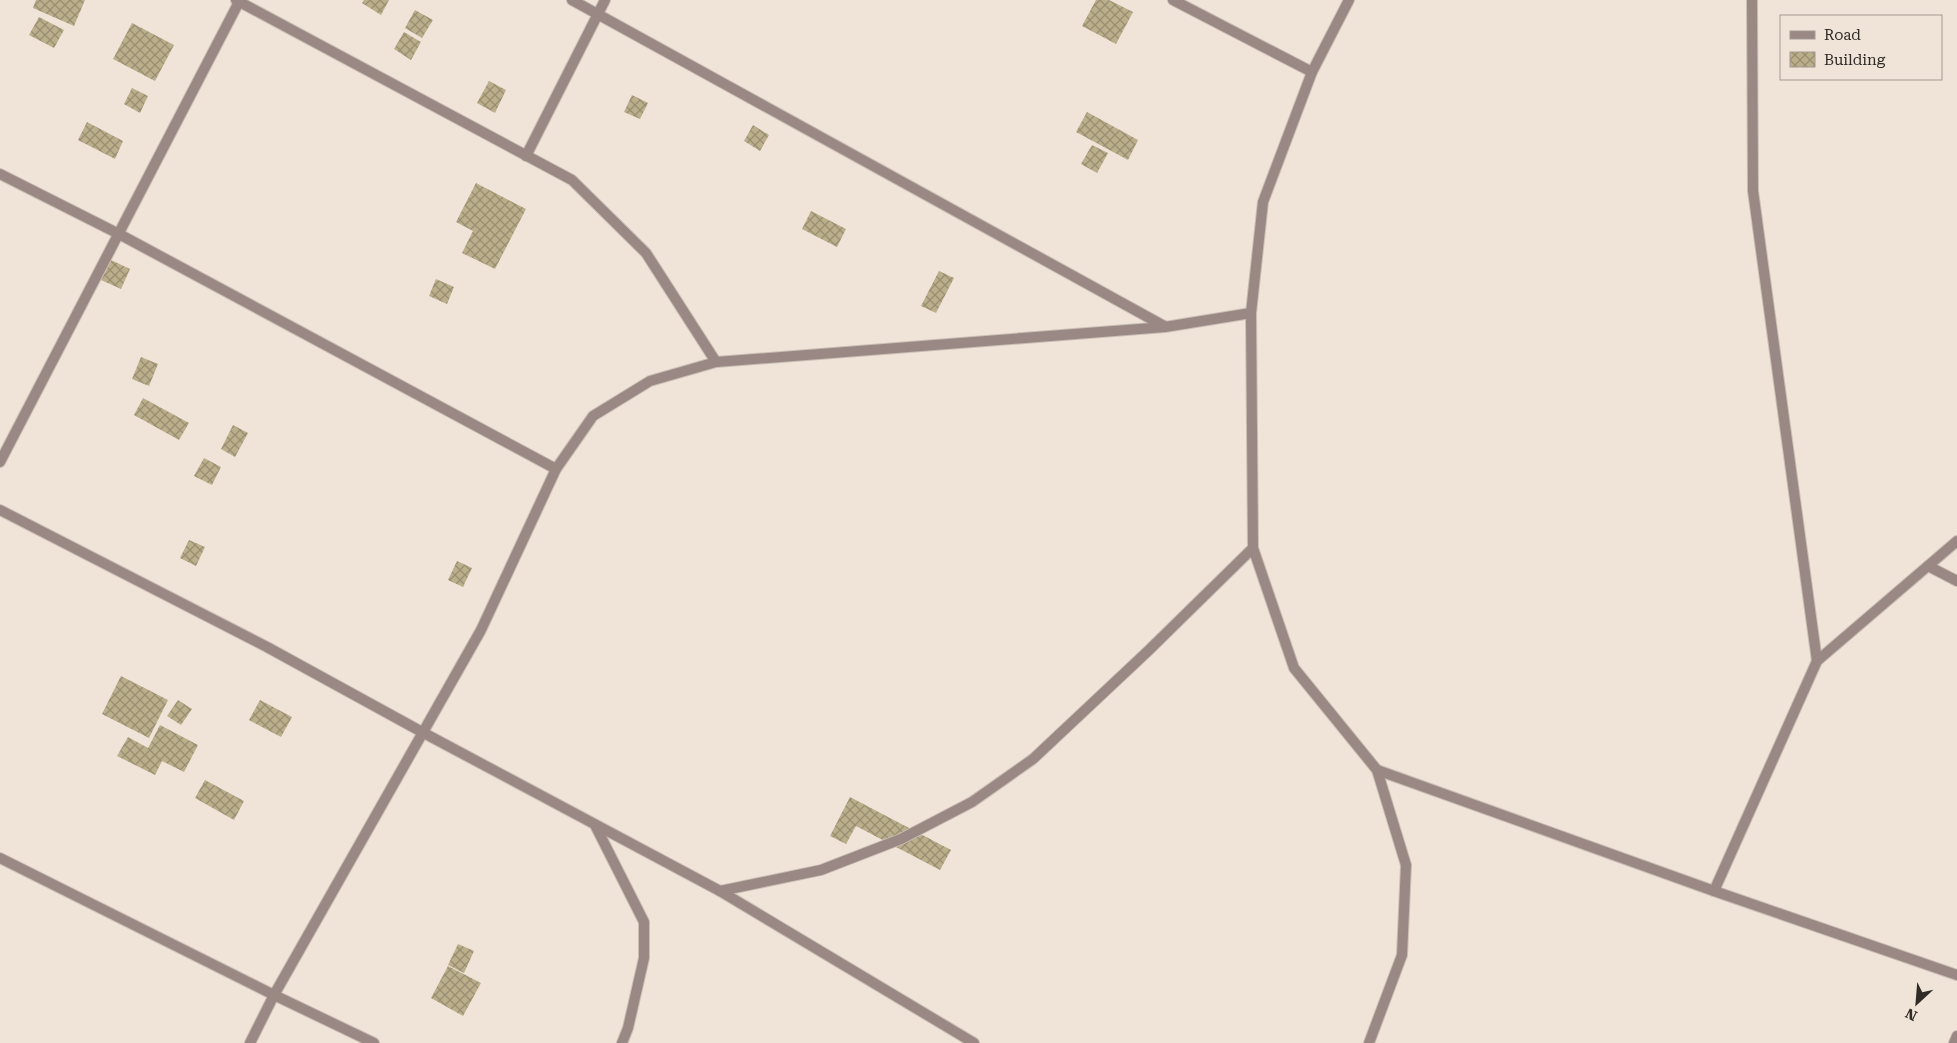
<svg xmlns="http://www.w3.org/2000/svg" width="1957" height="1043" viewBox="0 0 1957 1043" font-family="'Roboto Serif',serif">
  <defs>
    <pattern id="building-cross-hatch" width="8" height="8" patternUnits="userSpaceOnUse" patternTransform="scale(1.25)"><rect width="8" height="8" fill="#bbae8b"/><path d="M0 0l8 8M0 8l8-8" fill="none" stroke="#988e72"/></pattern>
  </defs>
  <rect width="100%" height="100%" fill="#f0e4d9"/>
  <g fill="url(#building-cross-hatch)">
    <path d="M 36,0 L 85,0 L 74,26 L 33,8 Z"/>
    <path d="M 364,0 L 389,0 L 381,15 L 362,3 Z"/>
    <path d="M 1096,0 L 1109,0 L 1133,12 L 1116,44 L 1082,26 Z"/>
    <path d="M 415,10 L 433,20 L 422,38 L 405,28 Z"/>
    <path d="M 39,17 L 64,30 L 54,48 L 29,35 Z"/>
    <path d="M 132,23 L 174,45 L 155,81 L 113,59 Z"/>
    <path d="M 404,32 L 421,42 L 411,60 L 394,49 Z"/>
    <path d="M 489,81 L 506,90 L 495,113 L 477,103 Z"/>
    <path d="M 132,88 L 148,96 L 140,113 L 124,104 Z"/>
    <path d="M 632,95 L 648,103 L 640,119 L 624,112 Z"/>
    <path d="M 1087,112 L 1138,140 L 1128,160 L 1076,132 Z"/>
    <path d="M 87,122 L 123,141 L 115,159 L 78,140 Z"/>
    <path d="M 753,125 L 769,135 L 760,151 L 744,141 Z"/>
    <path d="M 1092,145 L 1108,153 L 1097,173 L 1081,164 Z"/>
    <path d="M 476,183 L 526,209 L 495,269 L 462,253 L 473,231 L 456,222 Z"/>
    <path d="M 811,211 L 846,229 L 837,247 L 802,229 Z"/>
    <path d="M 111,260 L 130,269 L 121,289 L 101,280 Z"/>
    <path d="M 939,271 L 954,278 L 936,313 L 921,306 Z"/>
    <path d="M 436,279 L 454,287 L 447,304 L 429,296 Z"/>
    <path d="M 141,357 L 158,364 L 149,386 L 132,379 Z"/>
    <path d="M 143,398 L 189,423 L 179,440 L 134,415 Z"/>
    <path d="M 233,425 L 248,433 L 235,457 L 221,449 Z"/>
    <path d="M 204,458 L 221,467 L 212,485 L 194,476 Z"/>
    <path d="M 189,540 L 205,547 L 196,566 L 180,558 Z"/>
    <path d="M 457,561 L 472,568 L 463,587 L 448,580 Z"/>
    <path d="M 121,676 L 168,700 L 149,738 L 102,714 Z"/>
    <path d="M 178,700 L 192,709 L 181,725 L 167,716 Z"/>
    <path d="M 260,700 L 292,717 L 281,737 L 249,720 Z"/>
    <path d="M 160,725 L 198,745 L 184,772 L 162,761 L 155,775 L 117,756 L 128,737 L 148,748 Z"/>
    <path d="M 205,780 L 244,801 L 234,820 L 195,798 Z"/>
    <path d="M 850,797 L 951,850 L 940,870 L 856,826 L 846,844 L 830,836 Z"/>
    <path d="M 458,944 L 474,951 L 464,973 L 448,965 Z"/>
    <path d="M 448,966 L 481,983 L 463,1016 L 431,998 Z"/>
  </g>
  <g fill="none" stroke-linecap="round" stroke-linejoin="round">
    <g stroke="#cabfb5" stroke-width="12">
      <g id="minor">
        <path d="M 236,0 L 572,180 L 646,253 L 716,362"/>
        <path d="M 572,0 L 1164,326"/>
        <path d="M 1173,0 L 1312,72"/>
        <path d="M 1349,0 L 1312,72 L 1263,202 L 1251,313 L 1253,548 L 1294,668 L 1377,770 L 1406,865 L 1402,955 L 1369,1043"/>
        <path d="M 1752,0 L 1753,191 L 1817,661"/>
        <path d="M 526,156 L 605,0"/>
        <path d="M 0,174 L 119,234 L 556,469"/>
        <path d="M 0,462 L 240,0"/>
        <path d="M 0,510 L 267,647 L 422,732 L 720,891 L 974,1043"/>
        <path d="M 1928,566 L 1957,581"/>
        <path d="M 1377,770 L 1714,891 L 1957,975"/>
        <path d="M 595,825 L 644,922 L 644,958 L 628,1028 L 622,1043"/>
        <path d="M 0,858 L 274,995 L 374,1043"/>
        <path d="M 720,891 L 821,870 L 901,839 L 972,802 L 1033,759 L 1148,651 L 1253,548"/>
        <path d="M 1714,891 L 1817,661 L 1957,541"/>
        <path d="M 250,1043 L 274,995 L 481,630 L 556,469 L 593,416 L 650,381 L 716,362 L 1165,327 L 1251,313"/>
        <path d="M 1954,1043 L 1957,1036"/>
      </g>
    </g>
    <use href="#minor" stroke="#998883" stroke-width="10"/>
  </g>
  <rect x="1780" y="15" width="162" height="65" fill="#f0e4d9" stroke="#a39a92"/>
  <rect x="1790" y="31" width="25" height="8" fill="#998883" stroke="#a39a92"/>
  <text x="1824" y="40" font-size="15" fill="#302b27">Road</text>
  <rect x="1790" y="52" width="25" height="15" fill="url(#building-cross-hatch)" stroke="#a39a92"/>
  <text x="1824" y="65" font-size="15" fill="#302b27">Building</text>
  <g transform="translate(1917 1003) rotate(206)" stroke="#f0e4d9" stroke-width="4" paint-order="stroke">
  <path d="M0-4L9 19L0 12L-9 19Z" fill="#302b27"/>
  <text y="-8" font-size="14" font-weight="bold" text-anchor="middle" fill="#302b27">N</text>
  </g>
</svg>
